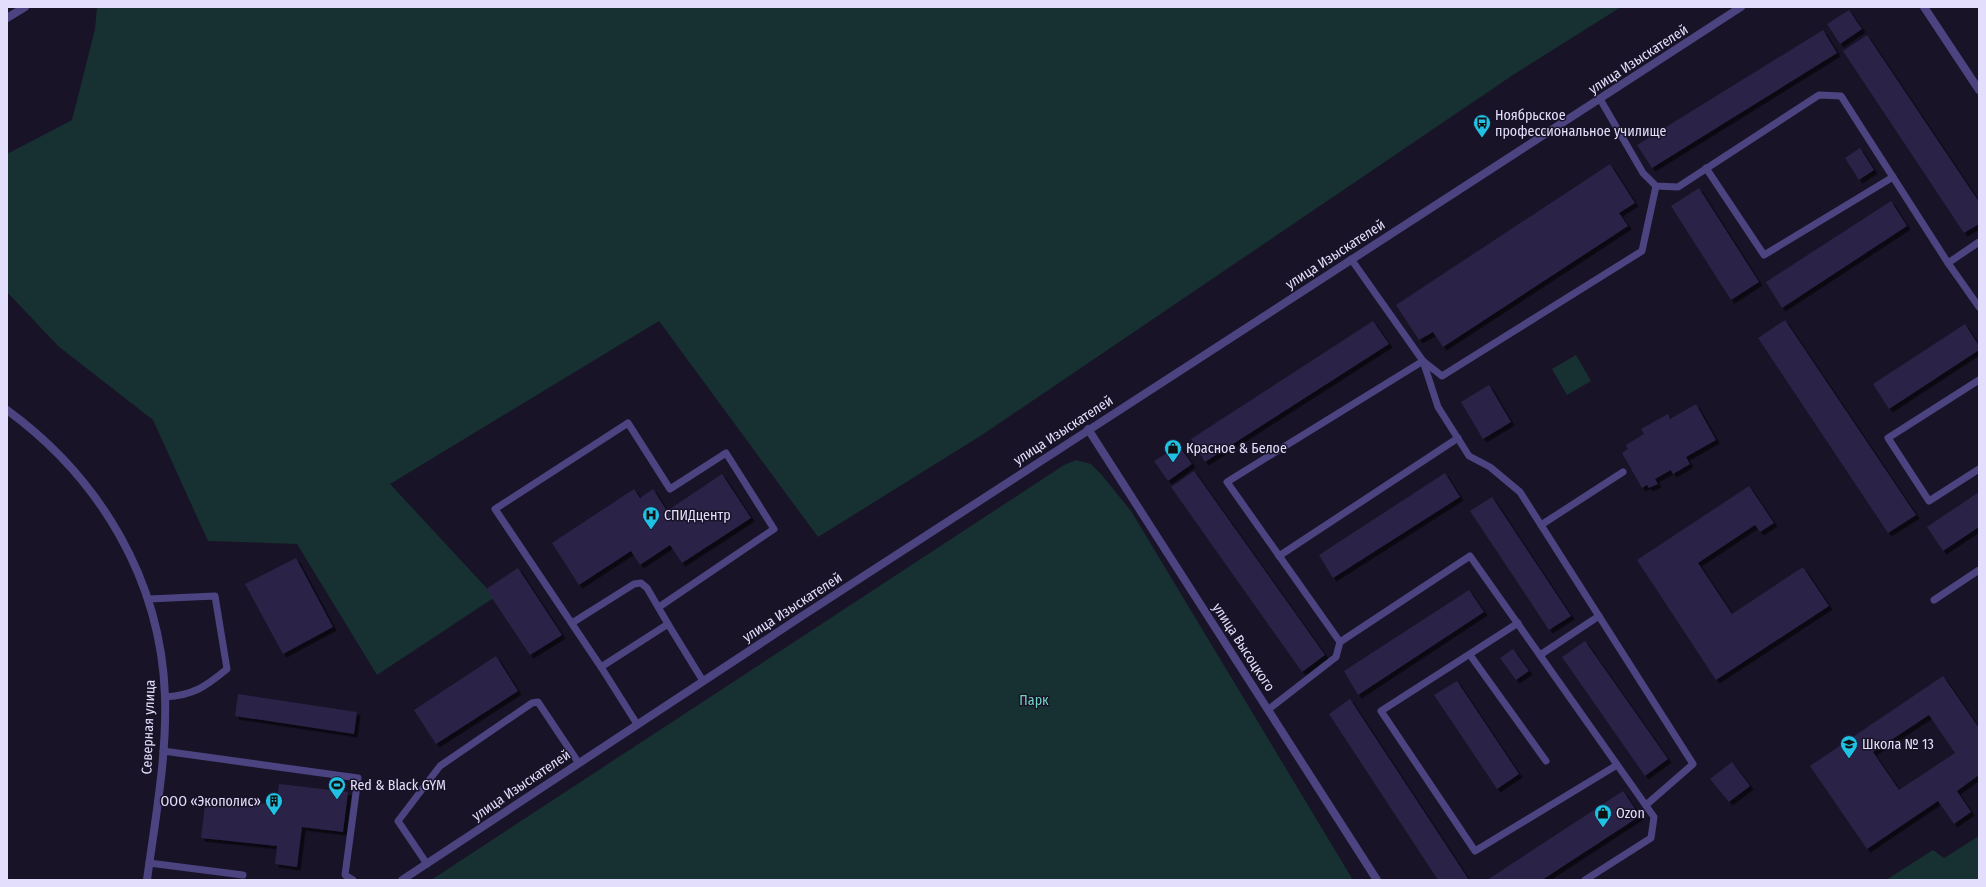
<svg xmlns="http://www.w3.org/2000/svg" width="1986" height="887" viewBox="0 0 1986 887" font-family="'Fira Sans Condensed',sans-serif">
  <defs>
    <filter id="shadow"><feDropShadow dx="3.5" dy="3.5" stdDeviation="0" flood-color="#0009"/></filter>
  </defs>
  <rect width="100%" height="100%" fill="#181327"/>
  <g fill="#173031">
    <path d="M 97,7 L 1621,7 L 1513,75 L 982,435 L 818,537 L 659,321 L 390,484 L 495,597 L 377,675 L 297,544 L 208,541 L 153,420 L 58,346 L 7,292 L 7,154 L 72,120 L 95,29 Z"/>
    <path d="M 1576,355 L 1591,381 L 1567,395 L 1552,369 Z"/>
    <path d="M 1076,460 L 1091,464 L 1101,474 L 1131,511 L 1353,880 L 431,880 L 1064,465 Z"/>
    <path d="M 1979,836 L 1979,880 L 1886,880 L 1933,850 L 1944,858 Z"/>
  </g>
  <g fill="#2c2246" fill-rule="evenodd" filter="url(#shadow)">
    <path d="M 1849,10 L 1862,29 L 1840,44 L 1827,24 Z"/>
    <path d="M 1823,30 L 1837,53 L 1652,168 L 1637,145 Z"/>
    <path d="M 1867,35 L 1979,202 L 1979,224 L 1964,233 L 1843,51 Z"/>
    <path d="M 1860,148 L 1874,170 L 1859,180 L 1845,158 Z"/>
    <path d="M 1610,164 L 1635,203 L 1619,213 L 1628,226 L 1443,347 L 1433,332 L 1419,340 L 1396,305 Z"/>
    <path d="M 1699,188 L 1759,282 L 1731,300 L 1671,206 Z"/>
    <path d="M 1891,201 L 1907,226 L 1782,308 L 1766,282 Z"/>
    <path d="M 1785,320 L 1916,515 L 1888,533 L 1758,338 Z"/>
    <path d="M 1373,321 L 1389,344 L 1205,462 L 1191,439 Z"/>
    <path d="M 1965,324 L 1979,346 L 1979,350 L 1889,409 L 1873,384 Z"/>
    <path d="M 1489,385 L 1511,422 L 1483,439 L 1461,402 Z"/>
    <path d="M 1696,404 L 1716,440 L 1686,457 L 1690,464 L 1673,474 L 1671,470 L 1655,479 L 1658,484 L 1649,488 L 1647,485 L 1642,488 L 1622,453 L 1628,449 L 1626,445 L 1644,434 L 1641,429 L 1668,414 L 1670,419 Z"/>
    <path d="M 1179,446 L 1192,464 L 1168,481 L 1154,461 Z"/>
    <path d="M 1194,471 L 1325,655 L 1302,672 L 1171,487 Z"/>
    <path d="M 1445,473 L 1460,497 L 1333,578 L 1319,555 Z"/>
    <path d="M 722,474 L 751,518 L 682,563 L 670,545 L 640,565 L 631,551 L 579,585 L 552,543 L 634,489 L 640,498 L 653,489 L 667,511 Z"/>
    <path d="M 1749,486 L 1774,523 L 1760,532 L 1755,525 L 1698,563 L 1732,614 L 1803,567 L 1829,606 L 1716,680 L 1637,560 Z"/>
    <path d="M 1979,492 L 1979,527 L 1943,551 L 1927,527 Z"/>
    <path d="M 1492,497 L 1571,616 L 1549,630 L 1470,511 Z"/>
    <path d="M 296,558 L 333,627 L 283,654 L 245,584 Z"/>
    <path d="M 518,568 L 562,635 L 530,655 L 486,589 Z"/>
    <path d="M 1469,590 L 1484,612 L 1358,695 L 1344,671 Z"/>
    <path d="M 1585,641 L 1668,759 L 1645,776 L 1562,657 Z"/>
    <path d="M 1513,649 L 1529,671 L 1516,680 L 1500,658 Z"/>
    <path d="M 496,656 L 518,691 L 436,744 L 414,710 Z"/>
    <path d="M 1943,676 L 1979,728 L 1979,775 L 1957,791 L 1971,812 L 1954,824 L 1938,801 L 1867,849 L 1810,766 ZM 1929,715 L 1955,753 L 1899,790 L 1873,752 Z"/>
    <path d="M 1457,681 L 1519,774 L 1497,789 L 1434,695 Z"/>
    <path d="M 238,694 L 357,712 L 354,734 L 235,716 Z"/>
    <path d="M 1350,699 L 1469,880 L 1438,880 L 1329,714 Z"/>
    <path d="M 1732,762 L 1750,786 L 1729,802 L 1710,779 Z"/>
    <path d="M 279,784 L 348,792 L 343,832 L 302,827 L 297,867 L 275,864 L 277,846 L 201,838 L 206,797 L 276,805 Z"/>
    <path d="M 1623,791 L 1640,816 L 1542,880 L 1487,880 Z"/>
  </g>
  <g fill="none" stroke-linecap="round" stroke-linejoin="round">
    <g stroke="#4b4481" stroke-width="7">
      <path d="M 1600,99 L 1643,173 L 1656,186 L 1678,187 L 1819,95 L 1841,96 L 1948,263 L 1979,242"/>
      <path d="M 1706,168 L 1764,255 L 1893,177"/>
      <path d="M 1948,263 L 1979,307"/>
      <path d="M 1979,380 L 1888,438 L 1929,501 L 1979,469"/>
      <path d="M 1541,525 L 1623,472"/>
      <path d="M 1279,556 L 1458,438"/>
      <path d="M 149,599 L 215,596 L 227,669 C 205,687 194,695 165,697"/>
      <path d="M 1934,600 L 1979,570"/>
      <path d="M 572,623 L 634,584 L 641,583 L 647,588 L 668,624"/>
      <path d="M 1518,623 L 1381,711 L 1475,851 L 1617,765"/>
      <path d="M 1340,642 L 1227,482 L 1423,361 L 1351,259"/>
      <path d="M 1470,655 L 1546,761"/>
      <path d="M 1540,655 L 1599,616"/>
      <path d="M 601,667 L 668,624 L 703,681"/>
      <path d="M 1269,709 L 1336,657 L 1340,642 L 1470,556 L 1654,817 L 1651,838 L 1585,880"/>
      <path d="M 637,724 L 601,667 L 495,509 L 628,423 L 670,489 L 726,453 L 774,529 L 659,607"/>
      <path d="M 163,751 L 358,778 L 345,875 L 353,880"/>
      <path d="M 1646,805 L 1693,764 L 1520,492 L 1490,467 L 1469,456 L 1438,407 L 1423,361 L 1442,376 L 1642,251 L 1656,186"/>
      <path d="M 149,863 L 243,875"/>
      <path d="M 427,864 L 398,821 L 440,766 L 532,703 L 538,702 L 578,762"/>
    </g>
    <g stroke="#4b4481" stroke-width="8">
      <path d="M 1924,7 L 1979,90"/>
      <path d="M 7,18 L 25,7"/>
      <path d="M 7,410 C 100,478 161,580 165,696 C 167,757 155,820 147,880"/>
    </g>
    <g stroke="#4b4481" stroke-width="8">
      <path d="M 1088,429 L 1377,880"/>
      <path d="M 402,880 L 799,618 L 1741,7"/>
    </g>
  </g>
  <defs>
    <g id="bus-pin" transform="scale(0.9)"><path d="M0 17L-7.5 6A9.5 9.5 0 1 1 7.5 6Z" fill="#21c1e4" stroke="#181327"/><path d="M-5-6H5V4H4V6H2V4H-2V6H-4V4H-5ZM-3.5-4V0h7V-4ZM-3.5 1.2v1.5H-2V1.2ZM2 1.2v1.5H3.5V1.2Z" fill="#111"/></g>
    <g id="shop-pin" transform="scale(0.9)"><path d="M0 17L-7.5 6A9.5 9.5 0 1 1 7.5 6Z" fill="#21c1e4" stroke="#181327"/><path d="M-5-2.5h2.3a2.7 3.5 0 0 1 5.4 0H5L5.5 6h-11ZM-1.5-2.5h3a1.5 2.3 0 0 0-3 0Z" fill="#111"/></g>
    <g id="hospital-pin" transform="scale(0.9)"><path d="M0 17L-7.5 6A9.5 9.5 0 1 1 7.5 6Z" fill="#21c1e4" stroke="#181327"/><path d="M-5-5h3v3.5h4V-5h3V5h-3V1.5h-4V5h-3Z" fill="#111"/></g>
    <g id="school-pin" transform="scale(0.9)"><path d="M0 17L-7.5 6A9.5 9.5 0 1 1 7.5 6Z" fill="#21c1e4" stroke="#181327"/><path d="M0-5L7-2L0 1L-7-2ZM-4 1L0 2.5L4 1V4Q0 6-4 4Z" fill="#111"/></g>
    <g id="stadium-pin" transform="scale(0.9)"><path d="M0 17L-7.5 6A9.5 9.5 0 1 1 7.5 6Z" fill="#21c1e4" stroke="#181327"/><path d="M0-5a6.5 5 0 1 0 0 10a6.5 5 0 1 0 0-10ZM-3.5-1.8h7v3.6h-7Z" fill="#111"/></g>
    <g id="building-pin" transform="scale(0.9)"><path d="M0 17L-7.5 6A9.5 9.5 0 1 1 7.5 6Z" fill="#21c1e4" stroke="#181327"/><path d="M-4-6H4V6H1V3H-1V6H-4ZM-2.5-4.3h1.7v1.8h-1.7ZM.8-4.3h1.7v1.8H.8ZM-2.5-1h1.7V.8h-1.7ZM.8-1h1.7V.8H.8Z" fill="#111"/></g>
  </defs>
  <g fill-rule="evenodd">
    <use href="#bus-pin" x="1482" y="123"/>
    <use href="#shop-pin" x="1173" y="448"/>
    <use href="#hospital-pin" x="651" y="515"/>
    <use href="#school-pin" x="1849" y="744"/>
    <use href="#stadium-pin" x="337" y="785"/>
    <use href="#building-pin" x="274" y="801"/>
    <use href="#shop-pin" x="1603" y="813"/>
  </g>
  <g text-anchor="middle" stroke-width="3" stroke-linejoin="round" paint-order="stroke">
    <g font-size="14" fill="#e3defb" stroke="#181327">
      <text transform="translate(1638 59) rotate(-33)" y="5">улица Изыскателей</text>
      <text transform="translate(1335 254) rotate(-33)" y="5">улица Изыскателей</text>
      <text transform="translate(1063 430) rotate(-33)" y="5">улица Изыскателей</text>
      <text transform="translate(792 607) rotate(-33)" y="5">улица Изыскателей</text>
      <text transform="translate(1244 647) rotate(57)" y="5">улица Высоцкого</text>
      <text transform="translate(148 727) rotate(-88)" y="5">Северная улица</text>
      <text transform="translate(521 785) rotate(-34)" y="5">улица Изыскателей</text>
    </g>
    <g font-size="14" fill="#e3defb" stroke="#181327" text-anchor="start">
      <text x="1495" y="120">Ноябрьское<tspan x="1495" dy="16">профессиональное училище</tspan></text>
      <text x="1186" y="453">Красное &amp; Белое</text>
      <text x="664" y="520">СПИДцентр</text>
      <text x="1862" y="749">Школа № 13</text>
      <text x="350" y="790">Red &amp; Black GYM</text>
      <text x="261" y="806" text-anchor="end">ООО «Экополис»</text>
      <text x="1616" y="818">Ozon</text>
    </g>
    <g font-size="14" fill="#72d3c2" stroke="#181327">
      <text x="1034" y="705">Парк</text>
    </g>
  </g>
  <rect width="1986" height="887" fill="none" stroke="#e3defb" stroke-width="16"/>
</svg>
